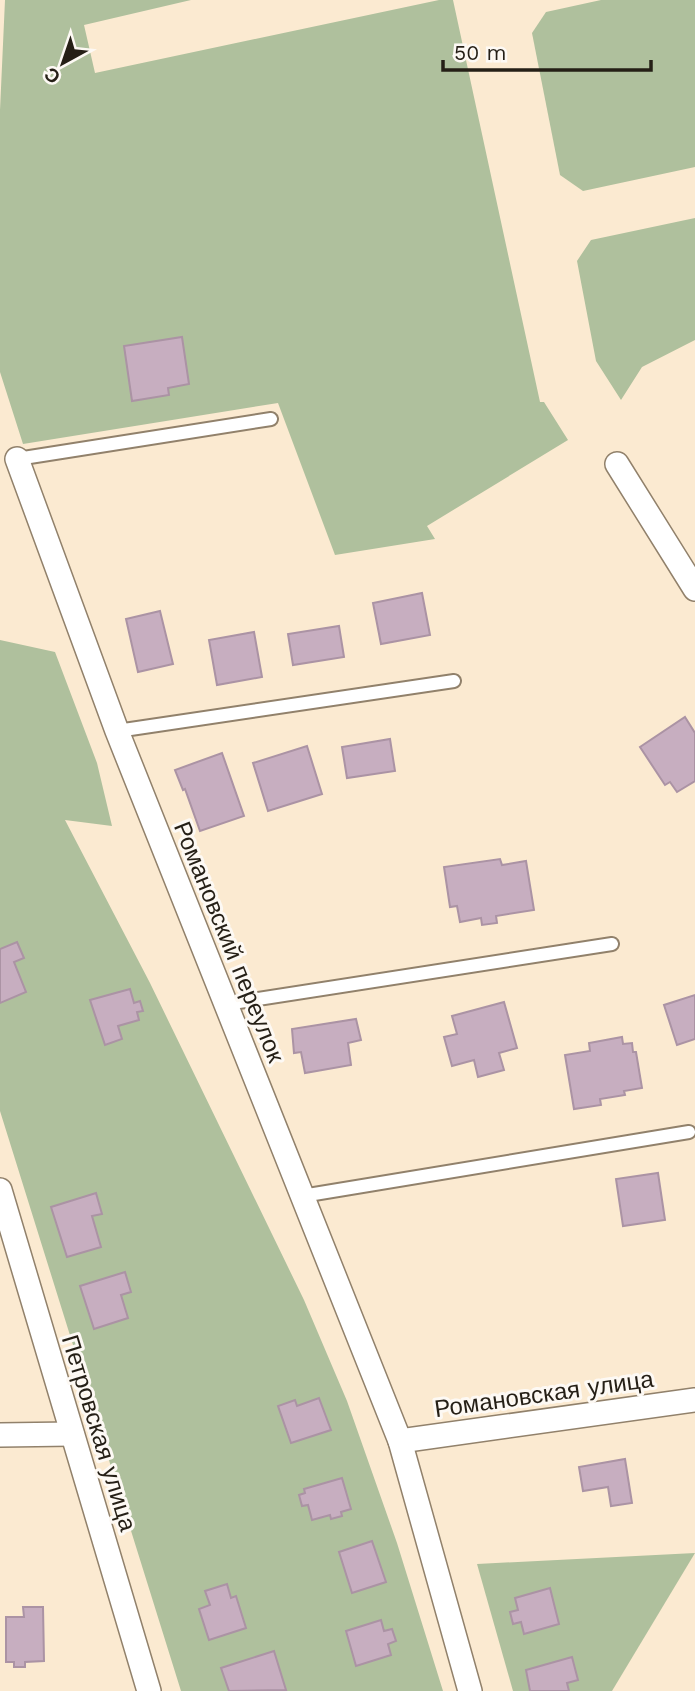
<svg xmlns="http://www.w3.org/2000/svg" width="695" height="1691" viewBox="0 0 695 1691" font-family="'Work Sans',sans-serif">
  <rect width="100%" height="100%" fill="#fbead1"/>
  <g fill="#afc09d">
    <path d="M 5,0 L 191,0 L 84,25 L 95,73 L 439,0 L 453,0 L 540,402 L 544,402 L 568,440 L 427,526 L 435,539 L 335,555 L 278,403 L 23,444 L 0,372 L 0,110 Z"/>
    <path d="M 601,0 L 695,0 L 695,167 L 583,191 L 560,175 L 532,33 L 546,12 Z"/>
    <path d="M 695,218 L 695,340 L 642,367 L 621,400 L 596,361 L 577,261 L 591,240 Z"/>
    <path d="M 0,640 L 55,652 L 97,763 L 112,826 L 65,820 L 150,983 L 304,1300 L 347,1401 L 397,1543 L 443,1691 L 181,1691 L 0,1111 Z"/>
    <path d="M 695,1553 L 612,1691 L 513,1691 L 477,1564 Z"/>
  </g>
  <g fill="#c7aec0" stroke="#ab93a4" stroke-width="2">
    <path d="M 182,337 L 189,384 L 168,388 L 169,395 L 132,401 L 124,346 Z"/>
    <path d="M 422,593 L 430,635 L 381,644 L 373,603 Z"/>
    <path d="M 160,611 L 173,664 L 138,672 L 126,619 Z"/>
    <path d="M 339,626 L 344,657 L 293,665 L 288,634 Z"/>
    <path d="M 254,632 L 262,677 L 217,685 L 209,640 Z"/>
    <path d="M 685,717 L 695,733 L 695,781 L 677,792 L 670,782 L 665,785 L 640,747 Z"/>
    <path d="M 390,739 L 395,771 L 347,778 L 342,747 Z"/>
    <path d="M 307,746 L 322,794 L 268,811 L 253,763 Z"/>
    <path d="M 222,753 L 244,816 L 200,831 L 185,789 L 183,790 L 175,770 Z"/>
    <path d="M 500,859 L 502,865 L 526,861 L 534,910 L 496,916 L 497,923 L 482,925 L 481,918 L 460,922 L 457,906 L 450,907 L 444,867 Z"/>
    <path d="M 17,942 L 24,958 L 14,962 L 26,992 L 0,1003 L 0,949 Z"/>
    <path d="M 130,989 L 134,1003 L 140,1001 L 143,1011 L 137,1012 L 139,1020 L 118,1026 L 122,1039 L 105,1045 L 90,1000 Z"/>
    <path d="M 695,995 L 695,1039 L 677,1045 L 664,1005 Z"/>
    <path d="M 504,1002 L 517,1048 L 499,1053 L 504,1070 L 478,1077 L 474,1060 L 452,1066 L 444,1037 L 457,1034 L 452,1016 Z"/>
    <path d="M 356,1019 L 361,1040 L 348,1043 L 351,1065 L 305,1073 L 301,1052 L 294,1053 L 292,1029 Z"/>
    <path d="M 622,1037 L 623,1044 L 632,1043 L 633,1052 L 636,1052 L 642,1088 L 624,1091 L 625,1095 L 600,1099 L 601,1105 L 574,1109 L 565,1055 L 590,1051 L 589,1043 Z"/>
    <path d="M 658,1173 L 665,1220 L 623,1226 L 616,1179 Z"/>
    <path d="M 96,1193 L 102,1214 L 92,1216 L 101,1247 L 67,1257 L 51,1207 Z"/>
    <path d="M 125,1272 L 131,1292 L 121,1295 L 128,1318 L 94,1329 L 80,1286 Z"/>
    <path d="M 319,1398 L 331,1430 L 291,1443 L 278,1406 L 295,1400 L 297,1406 Z"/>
    <path d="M 625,1459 L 632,1503 L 611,1506 L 608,1487 L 583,1491 L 579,1467 Z"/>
    <path d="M 342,1478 L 351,1509 L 341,1512 L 342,1516 L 331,1519 L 330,1515 L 312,1520 L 308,1505 L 302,1506 L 299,1495 L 305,1493 L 304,1489 Z"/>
    <path d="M 372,1541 L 386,1582 L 352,1593 L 339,1552 Z"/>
    <path d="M 227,1584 L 231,1598 L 236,1596 L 246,1628 L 209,1640 L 199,1609 L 210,1605 L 205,1591 Z"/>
    <path d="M 550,1588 L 559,1624 L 524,1634 L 521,1622 L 513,1624 L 510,1612 L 518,1610 L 515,1598 Z"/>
    <path d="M 23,1607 L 43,1607 L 44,1661 L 25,1662 L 25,1667 L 14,1667 L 14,1662 L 6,1662 L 6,1617 L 24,1617 Z"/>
    <path d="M 381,1620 L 384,1631 L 392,1629 L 396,1641 L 388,1644 L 391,1655 L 356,1666 L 346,1631 Z"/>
    <path d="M 274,1651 L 286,1690 L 229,1691 L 221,1668 Z"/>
    <path d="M 572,1657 L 578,1680 L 567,1683 L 569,1691 L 530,1691 L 526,1670 Z"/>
  </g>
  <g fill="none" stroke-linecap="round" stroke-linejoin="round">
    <g stroke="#91816b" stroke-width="16">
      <g id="lane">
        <path d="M 17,459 L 271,419"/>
        <path d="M 117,731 L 454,681"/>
        <path d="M 226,1004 L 612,944"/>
        <path d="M 302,1196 L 689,1132"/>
      </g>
    </g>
    <g stroke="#91816b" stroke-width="26">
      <g id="street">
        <path d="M 17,459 L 117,731 L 400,1441 L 470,1691"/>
        <path d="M 617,464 L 695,589"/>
        <path d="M 0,1190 L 149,1691"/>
        <path d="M 0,1435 L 72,1434"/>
        <path d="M 400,1441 L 695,1400"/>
      </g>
    </g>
    <use href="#lane" stroke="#fff" stroke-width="12"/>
    <use href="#street" stroke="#fff" stroke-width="23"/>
  </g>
  <g text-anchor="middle" stroke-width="6" stroke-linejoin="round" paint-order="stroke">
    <g font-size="24" fill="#251f16" stroke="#fdf9f4">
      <text transform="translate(229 942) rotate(68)" y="8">Романовский переулок</text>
      <text transform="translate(544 1394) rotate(-8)" y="8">Романовская улица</text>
      <text transform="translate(99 1433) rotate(73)" y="8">Петровская улица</text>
    </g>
  </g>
  <g transform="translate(63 63) rotate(220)" stroke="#fdf9f4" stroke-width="5" paint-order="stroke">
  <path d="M0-5L12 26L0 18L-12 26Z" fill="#251f16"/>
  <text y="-10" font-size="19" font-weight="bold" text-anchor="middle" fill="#251f16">С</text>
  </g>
  <path d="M443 60v10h208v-10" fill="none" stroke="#251f16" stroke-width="3.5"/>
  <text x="454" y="60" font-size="21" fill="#251f16" stroke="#fdf9f4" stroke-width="5" paint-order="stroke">50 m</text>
</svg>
